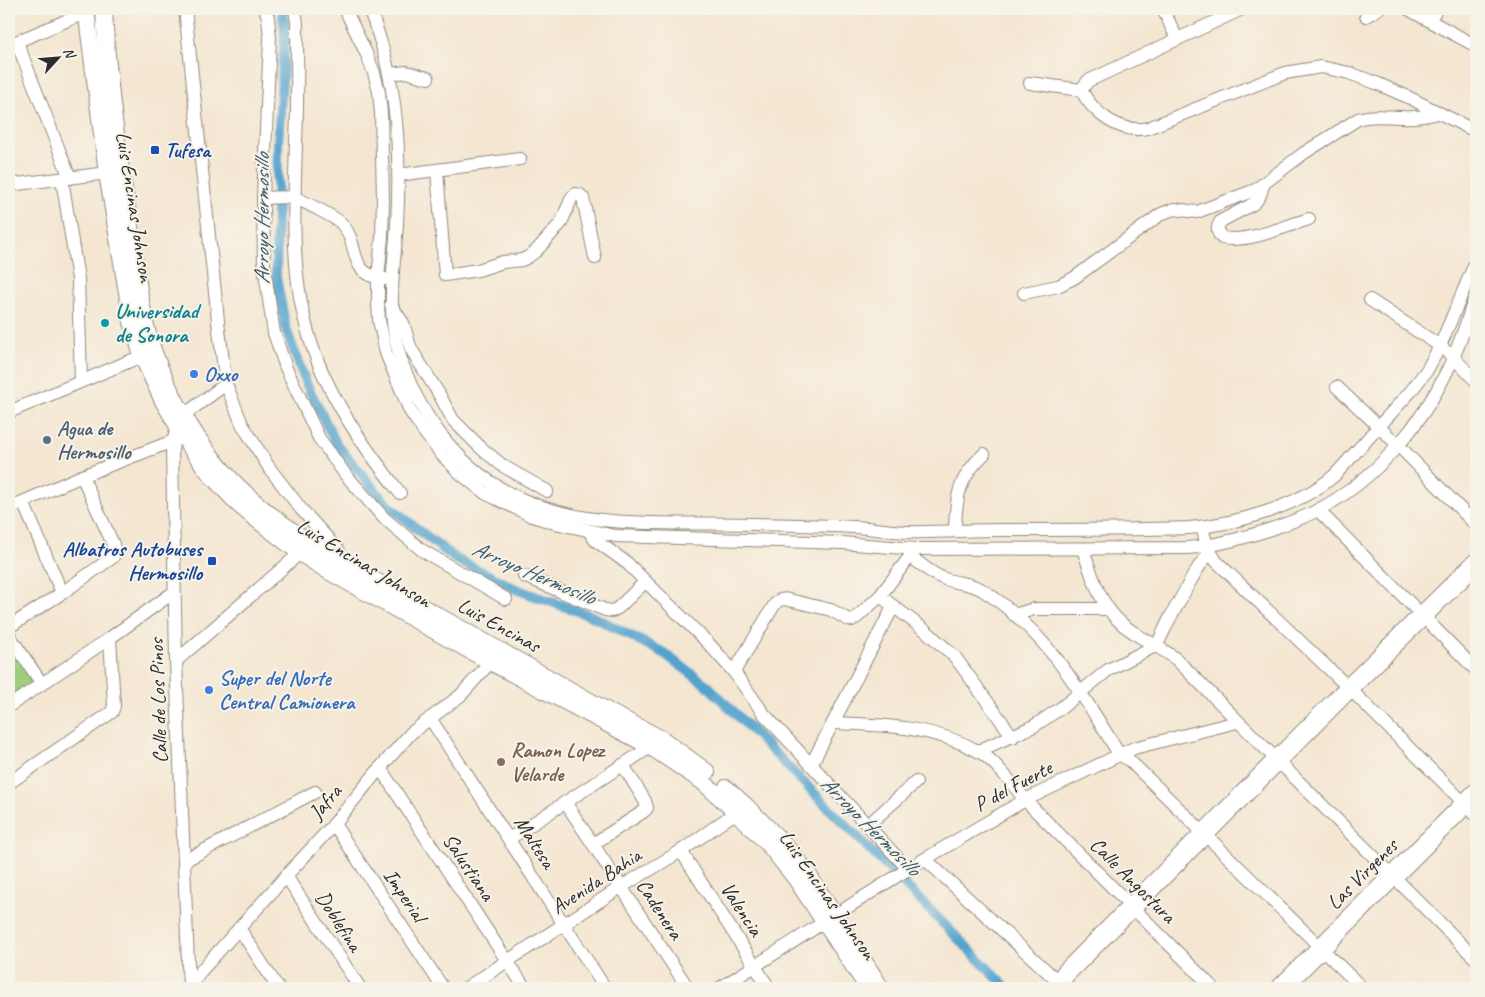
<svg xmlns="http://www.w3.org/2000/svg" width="1485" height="997" viewBox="0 0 1485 997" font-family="Caveat,sans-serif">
  <rect width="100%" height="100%" fill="#f7f3e8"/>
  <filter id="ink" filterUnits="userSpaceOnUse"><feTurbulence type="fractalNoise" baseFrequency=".02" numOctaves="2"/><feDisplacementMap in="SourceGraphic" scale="10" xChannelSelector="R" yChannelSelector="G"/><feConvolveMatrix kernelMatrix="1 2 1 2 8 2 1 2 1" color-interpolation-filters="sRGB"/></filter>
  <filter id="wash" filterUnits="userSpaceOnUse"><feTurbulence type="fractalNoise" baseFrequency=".0096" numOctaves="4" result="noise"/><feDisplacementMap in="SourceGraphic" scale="20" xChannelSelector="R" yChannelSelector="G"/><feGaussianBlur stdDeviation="1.12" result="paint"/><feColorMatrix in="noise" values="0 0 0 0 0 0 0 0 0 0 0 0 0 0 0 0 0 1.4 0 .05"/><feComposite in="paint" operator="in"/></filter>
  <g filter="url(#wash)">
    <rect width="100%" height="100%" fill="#f4e6d1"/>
    <path fill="#9bcc7c" stroke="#637c54" d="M 9,641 L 38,685 L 9,705 Z"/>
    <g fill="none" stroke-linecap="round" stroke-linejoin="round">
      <path stroke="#53a3cd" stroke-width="10" d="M 282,9 L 285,32 L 278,144 L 276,277 L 286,329 L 306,383 L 337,445 L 386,503 L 416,528 L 456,559 L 518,590 L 594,617 L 662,652 L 707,685 L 1007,988"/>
    </g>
  </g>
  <g filter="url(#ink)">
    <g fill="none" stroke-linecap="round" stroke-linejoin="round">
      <g stroke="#90887e" stroke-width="14">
        <g id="minor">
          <path d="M 185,9 L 219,330 L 226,384 L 242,424 L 270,469 L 301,509 L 339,551 L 343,563"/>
          <path d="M 265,9 L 268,17 L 270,38 L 263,198 L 264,266 L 274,333 L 286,368 L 319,438 L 345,474 L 384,518 L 423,551 L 506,599"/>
          <path d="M 295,9 L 297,23 C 297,63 298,102 296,141 C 294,224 288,298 324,376 C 344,419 371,456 400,493"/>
          <path d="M 345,9 L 367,55 L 374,73 L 379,92 L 381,114 L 383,198 L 382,237 L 378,278 L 378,304 L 379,320 L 386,353 L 410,411 L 425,433 L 442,455 L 461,474 L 485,493 L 532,516 L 555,523 L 615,536 L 842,543 L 916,549 L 1187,548 C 1214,546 1240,539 1265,531 C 1283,525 1302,519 1318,510 C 1375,480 1421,426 1448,369 C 1460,345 1468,319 1476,294"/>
          <path d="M 369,9 C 398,78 401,151 397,225 C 394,268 386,311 399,353 C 416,410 455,465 509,493 C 585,533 673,521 755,524 C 788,525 820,525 853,527 C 871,528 889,531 908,532 C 938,533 969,530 999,530 C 1063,530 1126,530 1189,528 C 1237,524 1298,507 1335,475 L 1411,391 L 1427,370 L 1440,346 L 1476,261"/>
          <path d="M 1163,9 L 1177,39"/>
          <path d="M 1242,9 L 1088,81 L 1081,90 C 1094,114 1120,134 1148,128 L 1285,73 L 1321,67 L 1349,73 L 1376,83 L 1408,97 L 1469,128 L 1476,129"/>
          <path d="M 1408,9 L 1476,46"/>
          <path d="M 1366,16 L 1378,9"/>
          <path d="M 1429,20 L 1437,9"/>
          <path d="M 17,42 L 70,178"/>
          <path d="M 11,44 L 87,12"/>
          <path d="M 390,74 L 406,72 L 428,78"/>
          <path d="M 1030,83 L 1081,90"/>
          <path d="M 437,170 L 445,275 L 478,270 L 503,262 L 522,260 L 528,257 L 536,251 L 561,223 L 572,197 L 576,194 L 580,195 L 583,198 L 595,258"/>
          <path d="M 398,175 L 520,159"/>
          <path d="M 62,179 L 78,279 L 81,381"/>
          <path d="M 9,185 L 116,172"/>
          <path d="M 1263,185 C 1261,193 1260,198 1253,204 L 1221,221 C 1216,228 1217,232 1222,238 C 1248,243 1283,227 1309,219"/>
          <path d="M 263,198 C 273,198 285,196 294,198 C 300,199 338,219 341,223 C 362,245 345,274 385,279"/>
          <path d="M 1024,293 L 1058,286 L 1074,278 L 1161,214 L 1174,209 L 1197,212 L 1255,190 L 1304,153 L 1358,119 C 1373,114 1387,117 1402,117 C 1414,118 1426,116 1438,113"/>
          <path d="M 1370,300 L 1440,346 L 1453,357 L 1476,381"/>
          <path d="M 391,305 L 403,323 L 411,349 L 439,394 L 453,420 L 481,448 L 503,466 L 547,491"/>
          <path d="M 1337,387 L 1398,445 L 1476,525"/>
          <path d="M 9,412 L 149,353"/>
          <path d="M 23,502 L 62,593"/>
          <path d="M 9,508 L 82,476 L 173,441"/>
          <path d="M 1318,510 L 1476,670"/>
          <path d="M 1202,527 L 1207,546 L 1216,561 L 1349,688 L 1476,815"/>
          <path d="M 955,530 C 956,497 958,478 984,454"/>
          <path d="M 589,531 L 595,540 L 627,563 L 709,644 L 734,672 L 764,714 L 908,869"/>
          <path d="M 1083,549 C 1094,582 1102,613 1133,632 C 1147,642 1162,648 1176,659 L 1476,959"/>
          <path d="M 914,551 L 880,596 L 926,631 L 955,657 L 1013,737"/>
          <path d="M 910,556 C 921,564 932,575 945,579 C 959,584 972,583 984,591 C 1046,631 1082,693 1119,754 L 1129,760 L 1172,802 L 1362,988"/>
          <path d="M 524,576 L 605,610 L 612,611 L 618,608 L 645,582"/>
          <path d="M 1014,615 L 1034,609 L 1107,609"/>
          <path d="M 9,627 L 62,593 L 113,557 L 114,549 L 113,544 L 82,476"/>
          <path d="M 9,635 L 42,684"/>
          <path d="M 176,661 L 300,553"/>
          <path d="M 734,672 L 773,607 C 777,600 781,598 789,600 L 831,610 L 847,619 L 852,620 L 857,617 L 880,596"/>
          <path d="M 9,706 L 110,638 L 174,592"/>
          <path d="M 430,718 L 605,988"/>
          <path d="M 834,723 C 884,725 932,726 978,751 C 998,762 1016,791 1033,808 C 1093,868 1153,928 1213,988"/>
          <path d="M 978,751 L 1034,726 L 1061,708 L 1108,670 L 1157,645 L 1170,618 L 1192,578 L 1200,565 L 1210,552"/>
          <path d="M 811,765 L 893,607"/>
          <path d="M 380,768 L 525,988"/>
          <path d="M 9,783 L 112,712 L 114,706 L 110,638"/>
          <path d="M 565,802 L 688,988"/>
          <path d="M 334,824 L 443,988"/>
          <path d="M 868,825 L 916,782"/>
          <path d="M 509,839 L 658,742"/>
          <path d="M 593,844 L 643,812 L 647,808 L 645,801 L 623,765"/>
          <path d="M 681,851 L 769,988"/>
          <path d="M 925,859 L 1064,987"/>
          <path d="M 184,861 L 315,792"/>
          <path d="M 286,876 L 360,988"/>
          <path d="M 239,928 L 278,988"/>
          <path d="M 189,986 L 193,984 L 200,972 L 286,876 L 334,824 L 380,768 L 411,733 L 461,695 L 496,656"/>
          <path d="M 189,988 L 176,661 L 172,449 L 177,425 L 181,417 L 226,384"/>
          <path d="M 466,988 L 621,887 L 681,851 L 742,808"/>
          <path d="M 720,988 L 908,869 L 1025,800 L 1134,748 L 1237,722"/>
        </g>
      </g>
      <g stroke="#90887e" stroke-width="18">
        <g id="major">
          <path d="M 86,9 L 107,173 L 132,322 L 142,356 L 162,399 L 188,444 L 210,474 L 239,505 L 256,519 L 300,553 L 328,571 L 481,657 L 651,747 L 703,782 L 736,812 L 768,844 L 796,879 L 868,988"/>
          <path d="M 104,9 C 107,75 116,142 127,207 C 134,249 137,293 148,334 C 160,377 190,433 220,467 C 271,527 342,562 410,600 C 478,638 545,676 613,714 L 662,739 L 707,772"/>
          <path d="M 726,788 L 746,806 L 782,842 L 806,871 L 881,988"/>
        </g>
      </g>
      <g stroke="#90887e" stroke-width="21">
        <g id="highway">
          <path d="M 1057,988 L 1059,982 L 1066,973 L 1349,688 L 1476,563"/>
          <path d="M 1281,988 L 1476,793"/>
        </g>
      </g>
      <use href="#minor" stroke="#fff" stroke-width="12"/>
      <use href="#major" stroke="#fff" stroke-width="16"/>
      <use href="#highway" stroke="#fff" stroke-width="19"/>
    </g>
  </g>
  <g fill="#1a4fb4" stroke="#f7f3e8" stroke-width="2">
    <rect x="150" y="145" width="10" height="10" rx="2.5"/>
    <rect x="207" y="556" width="10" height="10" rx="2.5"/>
  </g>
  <circle fill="#0f9aa8" stroke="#f7f3e8" stroke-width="2" cx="105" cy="323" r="5"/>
  <g fill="#3f7fe0" stroke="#f7f3e8" stroke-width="2">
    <circle cx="194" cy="374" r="5"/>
    <circle cx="209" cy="690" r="5"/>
  </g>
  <circle fill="#5c6f8a" stroke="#f7f3e8" stroke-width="2" cx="47" cy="440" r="5"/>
  <circle fill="#8d6e63" stroke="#f7f3e8" stroke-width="2" cx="501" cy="762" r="5"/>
  <g text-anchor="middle" stroke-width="4" stroke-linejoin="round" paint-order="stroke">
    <g font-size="21" font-weight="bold" fill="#164399" stroke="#f7f3e8" text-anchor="start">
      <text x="165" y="157">Tufesa</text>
      <text x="202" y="556" text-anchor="end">Albatros Autobuses<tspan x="202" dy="24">Hermosillo</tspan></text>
    </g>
    <g font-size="21" fill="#2b2b2b" stroke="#f7f3e8">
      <text transform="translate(135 207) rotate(81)" y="7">Luis Encinas Johnson</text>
      <text transform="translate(364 563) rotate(31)" y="7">Luis Encinas Johnson</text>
      <text transform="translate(499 625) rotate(29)" y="7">Luis Encinas</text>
      <text transform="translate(158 701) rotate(-92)" y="7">Calle de Los Pinos</text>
      <text transform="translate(1013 786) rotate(-28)" y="7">P del Fuerte</text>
      <text transform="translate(325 802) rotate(-50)" y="7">Jafra</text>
      <text transform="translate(535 842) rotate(57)" y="7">Maltesa</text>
      <text transform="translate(469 867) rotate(56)" y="7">Salustiana</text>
      <text transform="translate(1362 874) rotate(-45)" y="7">Las Virgenes</text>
      <text transform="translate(1133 880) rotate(45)" y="7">Calle Angostura</text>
      <text transform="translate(596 881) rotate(-33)" y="7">Avenida Bahia</text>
      <text transform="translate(405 895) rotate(56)" y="7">Imperial</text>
      <text transform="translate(828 895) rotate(55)" y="7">Luis Encinas Johnson</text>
      <text transform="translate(660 909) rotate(57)" y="7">Cadenera</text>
      <text transform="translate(742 909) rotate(57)" y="7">Valencia</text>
      <text transform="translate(339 921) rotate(57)" y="7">Doblefina</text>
    </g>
    <g font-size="21" font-weight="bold" fill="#0d838f" stroke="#f7f3e8" text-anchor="start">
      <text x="115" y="318">Universidad<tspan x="115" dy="24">de Sonora</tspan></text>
    </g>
    <g font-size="21" font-weight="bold" fill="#366cbe" stroke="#f7f3e8" text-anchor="start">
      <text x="204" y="381">Oxxo</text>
      <text x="219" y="685">Super del Norte<tspan x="219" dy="24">Central Camionera</tspan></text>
    </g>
    <g font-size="21" font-weight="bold" fill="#4e5e75" stroke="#f7f3e8" text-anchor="start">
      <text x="57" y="435">Agua de<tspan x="57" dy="24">Hermosillo</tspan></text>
    </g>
    <g font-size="21" font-weight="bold" fill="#785e54" stroke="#f7f3e8" text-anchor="start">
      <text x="511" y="757">Ramon Lopez<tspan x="511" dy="24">Velarde</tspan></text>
    </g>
    <g font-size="22" font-style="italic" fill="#3b5b6c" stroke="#f7f3e8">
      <text transform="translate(261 219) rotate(-90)" y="8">Arroyo Hermosillo</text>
      <text transform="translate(534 572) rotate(23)" y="8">Arroyo Hermosillo</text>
      <text transform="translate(871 825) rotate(45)" y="8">Arroyo Hermosillo</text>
    </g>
  </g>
  <rect width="1485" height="997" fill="none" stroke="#f7f3e8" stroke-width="30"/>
  <g transform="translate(58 58) rotate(64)" stroke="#f7f3e8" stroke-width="4" paint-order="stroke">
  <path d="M0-4L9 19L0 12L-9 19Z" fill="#2b2b2b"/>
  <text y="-8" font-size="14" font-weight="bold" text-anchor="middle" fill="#2b2b2b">N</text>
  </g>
</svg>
